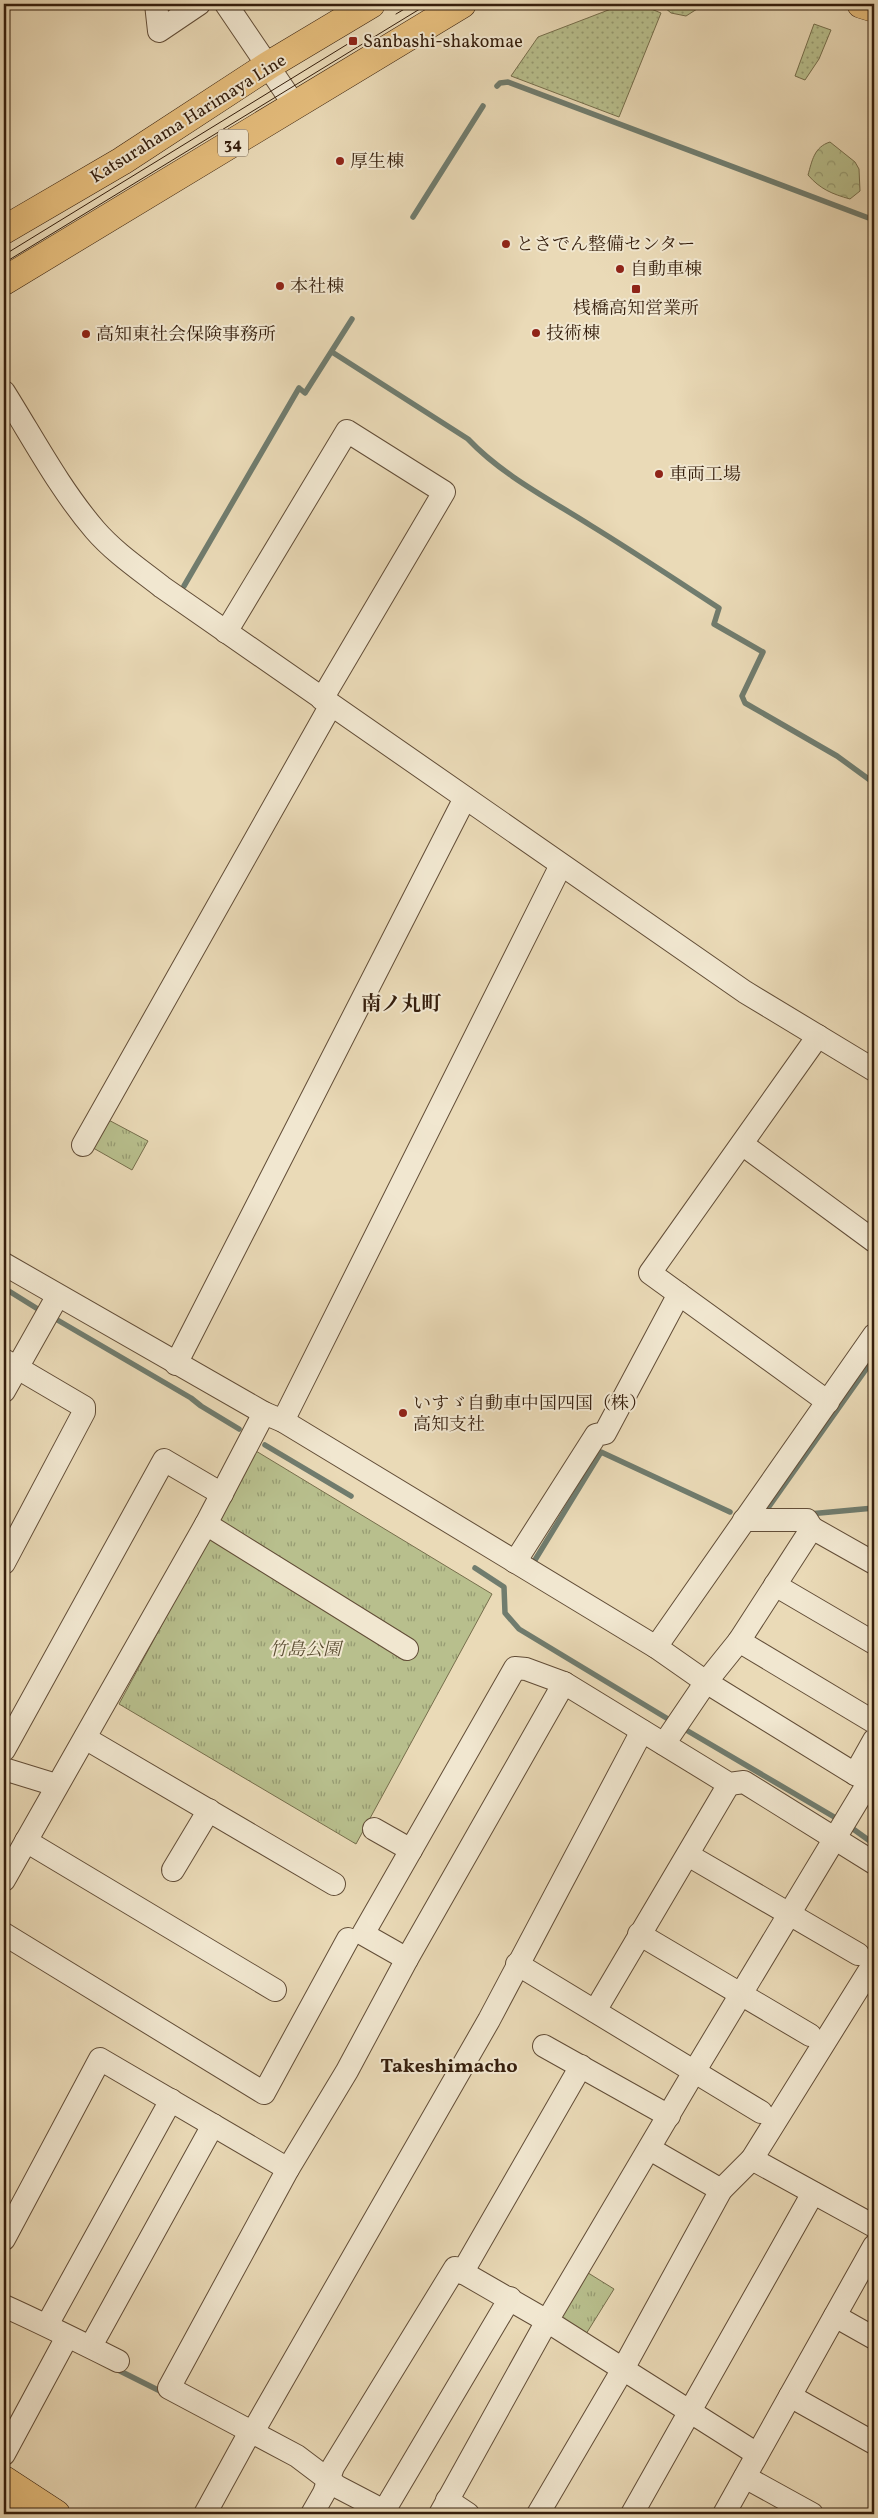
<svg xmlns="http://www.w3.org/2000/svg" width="878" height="2518" viewBox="0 0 878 2518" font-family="Vollkorn,'Noto Serif JP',serif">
  <defs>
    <pattern id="grass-dots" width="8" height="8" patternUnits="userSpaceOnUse" patternTransform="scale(1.25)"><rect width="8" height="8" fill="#b8bf8d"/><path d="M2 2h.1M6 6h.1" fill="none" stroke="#969b72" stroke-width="1.8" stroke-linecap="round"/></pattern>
    <pattern id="forest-crowns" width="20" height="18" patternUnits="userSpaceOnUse" patternTransform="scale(1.25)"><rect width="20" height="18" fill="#b8bf8d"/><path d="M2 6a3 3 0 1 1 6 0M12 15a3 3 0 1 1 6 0" fill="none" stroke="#969b72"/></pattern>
    <pattern id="park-tufts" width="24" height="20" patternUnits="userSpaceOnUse" patternTransform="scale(1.25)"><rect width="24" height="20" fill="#b8bf8d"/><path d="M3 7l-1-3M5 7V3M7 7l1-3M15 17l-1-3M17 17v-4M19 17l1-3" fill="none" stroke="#969b72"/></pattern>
  </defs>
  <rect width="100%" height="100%" fill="#eadab7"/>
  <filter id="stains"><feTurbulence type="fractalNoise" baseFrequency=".004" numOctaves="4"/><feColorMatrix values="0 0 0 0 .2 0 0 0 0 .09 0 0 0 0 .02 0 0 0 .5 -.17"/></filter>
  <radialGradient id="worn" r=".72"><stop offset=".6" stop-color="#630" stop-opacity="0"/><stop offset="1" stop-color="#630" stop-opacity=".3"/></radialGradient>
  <g fill="url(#grass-dots)" stroke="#766e4c">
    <path d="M 628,4 L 639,4 L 661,13 L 619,117 L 511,76 L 538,37 L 611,9 L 624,8 Z"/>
    <path d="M 664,4 L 705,4 L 686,16 L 671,13 L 664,7 Z"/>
    <path d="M 814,24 L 831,30 L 819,59 L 805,80 L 795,76 Z"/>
  </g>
  <path fill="url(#forest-crowns)" stroke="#766e4c" d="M 830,142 L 855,162 L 859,169 L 860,191 L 850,199 C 832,194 820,189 808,175 C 812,161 814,147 830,142 Z"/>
  <g fill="url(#park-tufts)" stroke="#766e4c">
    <path d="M 103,1117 L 148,1141 L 132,1170 L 88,1145 Z"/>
    <path d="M 256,1451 L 492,1594 L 356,1844 L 119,1704 Z"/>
    <path d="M 585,2271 L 614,2289 L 586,2334 L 560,2321 Z"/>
  </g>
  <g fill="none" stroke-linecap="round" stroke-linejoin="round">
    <g stroke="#707c6e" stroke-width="5.5">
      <path d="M 497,86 L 500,83 L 508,82 L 874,220"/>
      <path d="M 413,217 L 483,106"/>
      <path d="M 332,352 L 468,439 C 502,475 549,499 590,525 C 634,552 676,580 719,608 L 714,624 L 763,652 L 742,696 L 745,703 L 837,756 L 874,783"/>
      <path d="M 184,586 L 299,388 L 305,393 L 352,319"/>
      <path d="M 4,1288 L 41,1311"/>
      <path d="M 54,1318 L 191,1398 L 201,1406 L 239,1429"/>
      <path d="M 265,1445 L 351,1496"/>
      <path d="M 809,1514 L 874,1508"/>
      <path d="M 763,1515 L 874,1358"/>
      <path d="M 535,1560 L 601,1452 L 730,1512"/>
      <path d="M 475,1568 L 504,1587 L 505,1613 L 519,1629 L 673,1722"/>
      <path d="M 681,1727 L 841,1821"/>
      <path d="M 849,1826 L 874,1844"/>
      <path d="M 867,1958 L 874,1946"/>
      <path d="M 114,2368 L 164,2393"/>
    </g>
    <g stroke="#624d37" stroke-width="24">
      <g id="street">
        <path d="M 156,4 L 159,31 L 199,4"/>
        <path d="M 226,4 L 295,106"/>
        <path d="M 4,392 C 33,438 59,488 95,530 C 114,552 139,569 162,587 L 745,992 L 874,1070"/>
        <path d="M 226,632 L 347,431 L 444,492 L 322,699"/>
        <path d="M 818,1036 L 650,1273 L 828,1402"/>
        <path d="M 742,1144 L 874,1241"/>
        <path d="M 83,1145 L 331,705"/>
        <path d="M 4,1264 L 264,1413 L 283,1421 L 656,1647 L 706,1682 L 855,1774 L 874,1782"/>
        <path d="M 4,1360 L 84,1407 L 84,1412 L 4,1563"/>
        <path d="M 176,1364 L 465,798"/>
        <path d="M 4,1391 L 57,1297"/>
        <path d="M 283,1421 L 561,865"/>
        <path d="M 744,1520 L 807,1520 L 812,1528"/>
        <path d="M 206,1524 L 407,1649"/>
        <path d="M 515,1562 L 596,1435 L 605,1433 L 679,1294"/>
        <path d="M 775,1585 L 874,1643"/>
        <path d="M 739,1641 L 874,1722"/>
        <path d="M 656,1647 L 874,1335"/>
        <path d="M 85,1738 L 334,1884"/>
        <path d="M 664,1744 L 706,1682 L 739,1641 L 812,1528 L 874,1563"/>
        <path d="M 4,1750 L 164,1460 L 222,1494"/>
        <path d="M 4,1769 L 56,1785"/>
        <path d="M 855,1774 L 874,1740"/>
        <path d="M 374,1829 L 411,1850"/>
        <path d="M 26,1841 L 275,1990"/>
        <path d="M 688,1855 L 858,1954"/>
        <path d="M 173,1870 L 209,1810"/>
        <path d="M 4,1880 L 206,1524 L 264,1413"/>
        <path d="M 4,1934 L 264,2093 L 348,1939"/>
        <path d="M 639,1934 L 810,2035"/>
        <path d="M 407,1959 L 363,1934 L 515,1668 L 526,1669 L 564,1683 L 729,1784 L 744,1782 L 874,1863"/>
        <path d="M 517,1964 L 761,2112"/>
        <path d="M 595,2011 L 729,1784"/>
        <path d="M 544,2046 L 669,2116"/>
        <path d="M 650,2149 L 721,2190"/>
        <path d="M 752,2159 L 874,2226"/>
        <path d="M 4,2239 L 100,2059 L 288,2169"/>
        <path d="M 462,2273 L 581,2066"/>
        <path d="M 510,2298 L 384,2511 L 338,2487 L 297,2456 L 169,2388 L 288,2169 L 347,2071 L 407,1959 L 564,1683"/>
        <path d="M 4,2306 C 42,2323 80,2342 118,2361"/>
        <path d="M 835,2316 L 874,2338"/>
        <path d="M 47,2325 L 171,2100"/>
        <path d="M 91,2346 L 213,2125"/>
        <path d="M 790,2396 L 874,2443"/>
        <path d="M 4,2454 L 67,2337"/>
        <path d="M 745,2477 L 812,2514"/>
        <path d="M 447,2500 L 468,2514"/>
        <path d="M 205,2514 L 245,2441 L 258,2423 L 489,2020 L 642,1731"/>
        <path d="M 312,2514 L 324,2493 L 333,2467 L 455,2268 L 547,2321 L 757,2454"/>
        <path d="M 440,2514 L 547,2321 L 694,2072 L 870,1780"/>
        <path d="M 538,2514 L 623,2369 L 721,2190 L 752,2159 L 874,1963"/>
        <path d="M 632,2514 L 813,2193"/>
        <path d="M 724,2514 L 874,2246"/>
      </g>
    </g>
    <g stroke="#351e0c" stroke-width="29">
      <g id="primary">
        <path d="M 861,4 L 874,8"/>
        <path d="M 4,230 L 122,161 L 269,65 L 371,4"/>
        <path d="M 4,281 L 462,4"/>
        <path d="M 4,2480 L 56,2514"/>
        <path d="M 4,2511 L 9,2514"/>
      </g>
    </g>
    <use href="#street" stroke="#f1e7d0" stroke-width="22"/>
    <use href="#primary" stroke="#e5bd7c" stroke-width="28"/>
    <g stroke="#351e0c" stroke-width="1">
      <path d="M 396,14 L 413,4"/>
      <path d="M 4,255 L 351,42"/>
      <path d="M 4,263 L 428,4"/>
    </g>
  </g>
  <g fill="#8f2418" stroke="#f1e7d0" stroke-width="2">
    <rect x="348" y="36" width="10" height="10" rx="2.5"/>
    <circle cx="340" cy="161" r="5"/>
    <circle cx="506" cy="244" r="5"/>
    <circle cx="620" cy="269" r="5"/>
    <circle cx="280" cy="286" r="5"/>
    <rect x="631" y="284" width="10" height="10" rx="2.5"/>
    <circle cx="536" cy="333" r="5"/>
    <circle cx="86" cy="334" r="5"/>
    <circle cx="659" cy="474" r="5"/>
    <circle cx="403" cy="1413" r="5"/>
  </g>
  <g text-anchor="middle" stroke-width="4" stroke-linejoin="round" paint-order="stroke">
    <rect fill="#f1e7d0" stroke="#6d5a47" stroke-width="1" x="218" y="129.5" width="30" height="27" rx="4"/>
    <g font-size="16" font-weight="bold" fill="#351e0c">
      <text x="233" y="149">34</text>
    </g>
    <g font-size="18" fill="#351e0c" stroke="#f1e7d0" text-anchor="start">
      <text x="363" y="47">Sanbashi-shakomae</text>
      <text x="350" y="167">厚生棟</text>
      <text x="516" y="250">とさでん整備センター</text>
      <text x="630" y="275">自動車棟</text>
      <text x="290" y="292">本社棟</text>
      <text x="636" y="314" text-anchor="middle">桟橋高知営業所</text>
      <text x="546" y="339">技術棟</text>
      <text x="96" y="340">高知東社会保険事務所</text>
      <text x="669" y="480">車両工場</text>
      <text x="413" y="1409">いすゞ自動車中国四国（株）<tspan x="413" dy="21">高知支社</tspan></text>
    </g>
    <g font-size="18" fill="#351e0c" stroke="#f1e7d0">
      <text transform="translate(188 118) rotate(-32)" y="6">Katsurahama Harimaya Line</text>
    </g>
    <g font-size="18" font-style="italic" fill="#5c4e33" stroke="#f1e7d0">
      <text x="305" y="1655">竹島公園</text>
    </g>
    <g font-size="20" font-weight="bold" fill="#351e0c" stroke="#f1e7d0">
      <text x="401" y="1010">南ノ丸町</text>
      <text x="449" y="2072">Takeshimacho</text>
    </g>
  </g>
  <rect width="878" height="2518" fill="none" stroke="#eadab7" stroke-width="20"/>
  <rect x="5" y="5" width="868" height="2508" fill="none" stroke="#351e0c" stroke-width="2.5"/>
  <rect x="10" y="10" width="858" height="2498" fill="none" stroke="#351e0c"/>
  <rect width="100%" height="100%" filter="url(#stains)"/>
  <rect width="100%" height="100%" fill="url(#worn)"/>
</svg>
